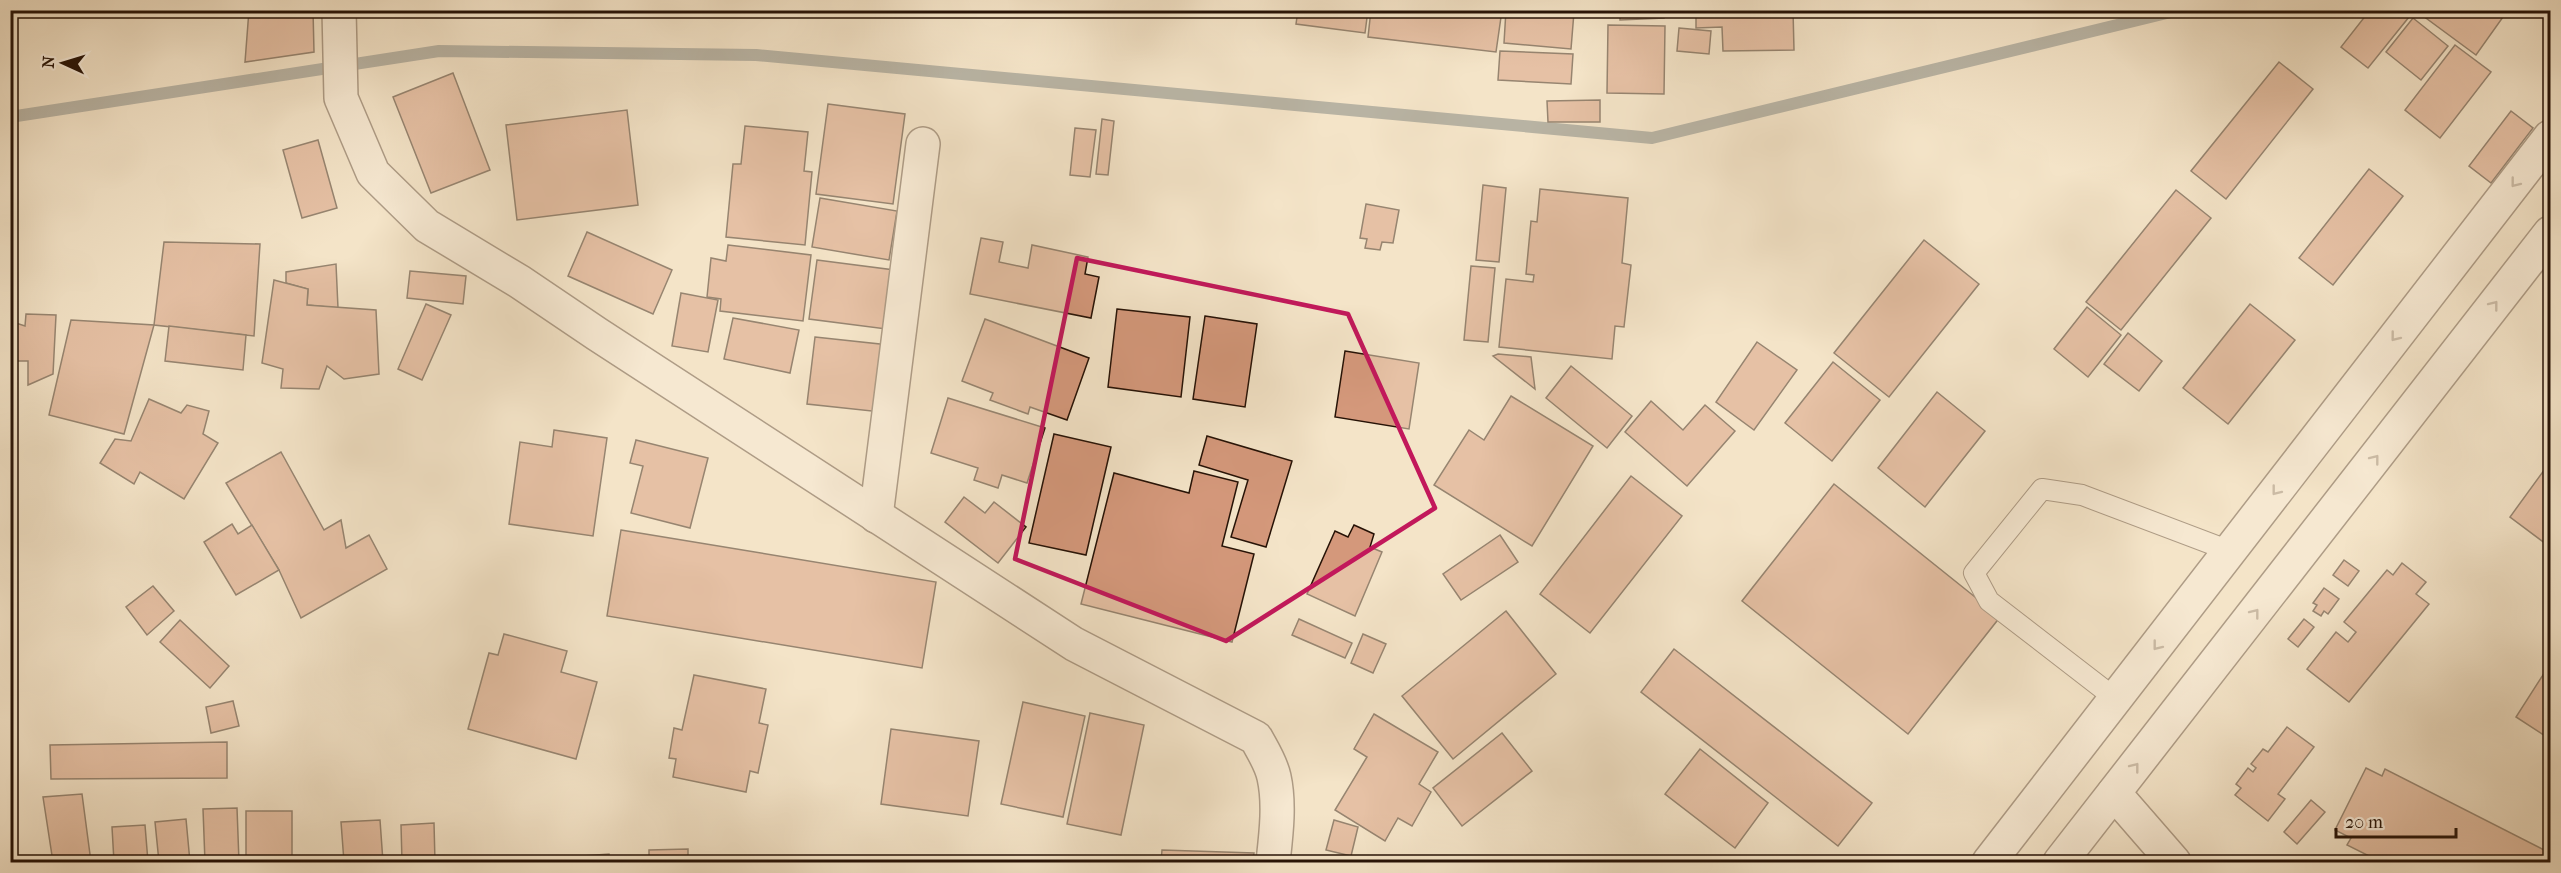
<svg xmlns="http://www.w3.org/2000/svg" width="2561" height="873" viewBox="0 0 2561 873" font-family="'IM FELL French Canon',serif">
  <rect width="100%" height="100%" fill="#f4e4c8"/>
  <filter id="stains"><feTurbulence type="fractalNoise" baseFrequency=".00333" numOctaves="4"/><feColorMatrix values="0 0 0 0 .2 0 0 0 0 .09 0 0 0 0 .02 0 0 0 .5 -.17"/></filter>
  <radialGradient id="worn" r=".72"><stop offset=".6" stop-color="#630" stop-opacity="0"/><stop offset="1" stop-color="#630" stop-opacity=".3"/></radialGradient>
  <g fill="none" stroke-linecap="round" stroke-linejoin="round">
    <path stroke="#6f7876" stroke-width="12" d="M 10,117 L 439,51 L 756,55 L 1652,138 L 2179,10"/>
  </g>
  <g fill="#d4987b" stroke="#261206" stroke-width="1.5">
    <path d="M 249,10 L 313,10 L 314,52 L 245,62 Z"/>
    <path d="M 1298,10 L 1368,10 L 1365,33 L 1296,24 Z"/>
    <path d="M 1371,10 L 1443,10 L 1501,17 L 1496,52 L 1368,37 Z"/>
    <path d="M 1506,10 L 1574,12 L 1571,49 L 1504,43 Z"/>
    <path d="M 1620,10 L 1664,10 L 1664,18 L 1620,20 Z"/>
    <path d="M 1696,10 L 1793,10 L 1794,50 L 1723,51 L 1722,27 L 1696,28 Z"/>
    <path d="M 1819,10 L 1921,10 L 1921,15 L 1819,17 Z"/>
    <path d="M 2370,10 L 2401,10 L 2409,17 L 2368,68 L 2341,47 Z"/>
    <path d="M 2415,10 L 2508,10 L 2476,55 Z"/>
    <path d="M 2413,18 L 2448,46 L 2421,80 L 2386,52 Z"/>
    <path d="M 1608,25 L 1665,26 L 1664,94 L 1607,93 Z"/>
    <path d="M 1679,28 L 1711,31 L 1709,54 L 1677,51 Z"/>
    <path d="M 2455,45 L 2491,72 L 2440,138 L 2405,110 Z"/>
    <path d="M 1500,51 L 1573,54 L 1571,84 L 1498,80 Z"/>
    <path d="M 2279,62 L 2313,89 L 2226,199 L 2191,171 Z"/>
    <path d="M 453,73 L 490,170 L 431,193 L 393,97 Z"/>
    <path d="M 1600,100 L 1600,122 L 1548,122 L 1547,101 Z"/>
    <path d="M 828,104 L 905,114 L 893,204 L 816,194 Z"/>
    <path d="M 627,110 L 638,205 L 517,220 L 506,125 Z"/>
    <path d="M 2511,111 L 2533,128 L 2491,183 L 2469,166 Z"/>
    <path d="M 1102,119 L 1114,121 L 1108,175 L 1096,174 Z"/>
    <path d="M 745,126 L 808,132 L 804,171 L 812,172 L 805,245 L 726,237 L 733,164 L 741,164 Z"/>
    <path d="M 1075,128 L 1096,130 L 1090,177 L 1070,175 Z"/>
    <path d="M 318,140 L 337,208 L 302,218 L 283,150 Z"/>
    <path d="M 2369,169 L 2403,196 L 2333,285 L 2299,258 Z"/>
    <path d="M 1483,185 L 1506,188 L 1499,262 L 1476,260 Z"/>
    <path d="M 1540,189 L 1628,198 L 1622,263 L 1631,265 L 1624,327 L 1615,326 L 1612,359 L 1499,347 L 1506,279 L 1533,282 L 1534,275 L 1526,274 L 1531,221 L 1537,222 Z"/>
    <path d="M 2176,190 L 2211,218 L 2121,330 L 2086,302 Z"/>
    <path d="M 820,198 L 897,211 L 889,260 L 812,247 Z"/>
    <path d="M 1366,204 L 1399,210 L 1393,243 L 1382,242 L 1380,250 L 1365,248 L 1367,239 L 1360,238 Z"/>
    <path d="M 587,232 L 672,270 L 653,314 L 568,276 Z"/>
    <path d="M 981,238 L 1003,242 L 999,262 L 1028,268 L 1032,245 L 1088,257 L 1085,274 L 1099,277 L 1091,318 L 970,294 Z"/>
    <path d="M 1924,240 L 1979,284 L 1889,397 L 1834,353 Z"/>
    <path d="M 164,242 L 260,244 L 254,336 L 154,325 Z"/>
    <path d="M 728,245 L 811,255 L 803,321 L 720,311 L 721,299 L 707,297 L 711,258 L 726,261 Z"/>
    <path d="M 817,260 L 902,271 L 894,330 L 809,319 Z"/>
    <path d="M 336,264 L 338,308 L 307,305 L 308,289 L 286,283 L 286,272 Z"/>
    <path d="M 1471,266 L 1495,268 L 1488,342 L 1464,340 Z"/>
    <path d="M 410,271 L 466,276 L 463,304 L 407,298 Z"/>
    <path d="M 274,280 L 308,289 L 307,305 L 376,310 L 379,374 L 344,379 L 327,366 L 319,389 L 281,388 L 283,369 L 262,363 Z"/>
    <path d="M 681,293 L 718,300 L 708,352 L 672,346 Z"/>
    <path d="M 426,304 L 451,315 L 422,380 L 398,369 Z"/>
    <path d="M 2250,304 L 2295,340 L 2228,424 L 2183,388 Z"/>
    <path d="M 2087,307 L 2121,335 L 2088,377 L 2054,349 Z"/>
    <path d="M 1117,309 L 1190,317 L 1181,397 L 1108,387 Z"/>
    <path d="M 26,314 L 56,315 L 53,374 L 28,385 L 28,361 L 16,361 L 16,323 L 25,326 Z"/>
    <path d="M 1205,316 L 1257,324 L 1245,407 L 1193,399 Z"/>
    <path d="M 733,318 L 799,330 L 790,373 L 724,359 Z"/>
    <path d="M 985,319 L 1089,358 L 1067,420 L 1030,407 L 1028,414 L 990,400 L 993,393 L 962,381 Z"/>
    <path d="M 71,320 L 154,325 L 124,434 L 49,415 Z"/>
    <path d="M 169,326 L 246,335 L 243,370 L 165,361 Z"/>
    <path d="M 2128,333 L 2162,361 L 2139,391 L 2104,364 Z"/>
    <path d="M 815,337 L 889,345 L 881,412 L 807,404 Z"/>
    <path d="M 1757,342 L 1797,370 L 1754,430 L 1716,402 Z"/>
    <path d="M 1345,351 L 1419,363 L 1409,429 L 1335,417 Z"/>
    <path d="M 1498,354 L 1531,357 L 1535,389 L 1493,356 Z"/>
    <path d="M 1833,362 L 1880,400 L 1832,461 L 1785,423 Z"/>
    <path d="M 1571,366 L 1632,416 L 1607,448 L 1546,398 Z"/>
    <path d="M 1937,392 L 1985,431 L 1925,507 L 1878,468 Z"/>
    <path d="M 1511,396 L 1593,446 L 1532,546 L 1434,485 L 1469,430 L 1484,440 Z"/>
    <path d="M 948,398 L 1045,428 L 1027,483 L 1002,475 L 998,488 L 974,480 L 978,468 L 931,453 Z"/>
    <path d="M 149,399 L 181,413 L 187,405 L 209,411 L 203,434 L 218,443 L 184,499 L 140,472 L 134,484 L 100,463 L 115,439 L 131,441 Z"/>
    <path d="M 1651,401 L 1683,430 L 1705,405 L 1735,431 L 1687,486 L 1625,432 Z"/>
    <path d="M 554,430 L 607,438 L 593,536 L 509,524 L 520,442 L 552,447 Z"/>
    <path d="M 1054,434 L 1111,447 L 1086,555 L 1029,543 Z"/>
    <path d="M 1207,436 L 1292,461 L 1266,547 L 1231,537 L 1248,480 L 1199,465 Z"/>
    <path d="M 636,440 L 708,458 L 690,528 L 631,513 L 643,466 L 630,463 Z"/>
    <path d="M 281,452 L 324,530 L 341,520 L 346,548 L 369,535 L 387,569 L 301,618 L 279,570 L 226,483 Z"/>
    <path d="M 2550,462 L 2550,547 L 2510,517 Z"/>
    <path d="M 1194,471 L 1238,482 L 1222,546 L 1254,554 L 1232,642 L 1081,604 L 1114,473 L 1189,493 Z"/>
    <path d="M 1631,476 L 1682,516 L 1590,633 L 1540,594 Z"/>
    <path d="M 1834,484 L 2000,617 L 1908,734 L 1742,601 Z"/>
    <path d="M 964,497 L 985,513 L 994,502 L 1026,527 L 998,563 L 945,522 Z"/>
    <path d="M 232,524 L 238,534 L 252,525 L 279,570 L 236,595 L 204,542 Z"/>
    <path d="M 1354,525 L 1374,534 L 1370,547 L 1382,552 L 1355,616 L 1307,594 L 1335,531 L 1348,537 Z"/>
    <path d="M 621,530 L 936,582 L 922,668 L 607,616 Z"/>
    <path d="M 1500,535 L 1518,562 L 1461,600 L 1443,574 Z"/>
    <path d="M 2344,560 L 2359,571 L 2348,586 L 2333,575 Z"/>
    <path d="M 2402,563 L 2426,582 L 2416,594 L 2429,604 L 2349,702 L 2307,669 L 2336,632 L 2348,642 L 2356,632 L 2344,622 L 2387,570 L 2393,575 Z"/>
    <path d="M 153,586 L 174,611 L 147,635 L 126,607 Z"/>
    <path d="M 2324,588 L 2339,599 L 2328,614 L 2324,611 L 2321,616 L 2313,611 L 2317,605 L 2313,603 Z"/>
    <path d="M 1506,611 L 1556,674 L 1453,759 L 1402,696 Z"/>
    <path d="M 1299,619 L 1352,643 L 1345,658 L 1292,635 Z"/>
    <path d="M 2304,619 L 2314,627 L 2298,647 L 2288,639 Z"/>
    <path d="M 180,620 L 229,666 L 210,688 L 160,642 Z"/>
    <path d="M 504,634 L 567,651 L 561,672 L 597,682 L 576,759 L 468,729 L 489,653 L 498,655 Z"/>
    <path d="M 1363,634 L 1386,644 L 1373,673 L 1351,663 Z"/>
    <path d="M 1674,649 L 1872,803 L 1838,846 L 1641,692 Z"/>
    <path d="M 2550,664 L 2550,739 L 2516,717 Z"/>
    <path d="M 694,675 L 766,689 L 759,723 L 768,725 L 758,773 L 750,771 L 746,792 L 673,777 L 676,759 L 669,758 L 674,728 L 682,730 Z"/>
    <path d="M 233,701 L 239,726 L 211,733 L 206,707 Z"/>
    <path d="M 1023,702 L 1085,716 L 1063,817 L 1001,804 Z"/>
    <path d="M 1090,713 L 1144,725 L 1121,835 L 1067,824 Z"/>
    <path d="M 1374,714 L 1438,752 L 1419,784 L 1431,792 L 1412,826 L 1398,818 L 1385,841 L 1335,810 L 1367,757 L 1354,749 Z"/>
    <path d="M 2287,727 L 2314,747 L 2278,794 L 2285,799 L 2268,821 L 2235,795 L 2241,788 L 2236,784 L 2248,768 L 2253,772 L 2256,768 L 2251,764 L 2263,749 L 2268,752 Z"/>
    <path d="M 891,729 L 979,741 L 968,816 L 881,804 Z"/>
    <path d="M 1502,733 L 1532,771 L 1462,826 L 1433,788 Z"/>
    <path d="M 227,742 L 227,778 L 51,779 L 50,745 Z"/>
    <path d="M 1700,749 L 1768,803 L 1735,848 L 1665,794 Z"/>
    <path d="M 2366,768 L 2382,776 L 2385,769 L 2550,853 L 2550,862 L 2381,862 L 2347,845 L 2351,838 L 2335,830 Z"/>
    <path d="M 82,794 L 91,862 L 53,862 L 43,797 Z"/>
    <path d="M 2311,800 L 2325,812 L 2297,844 L 2284,832 Z"/>
    <path d="M 237,808 L 239,862 L 205,862 L 203,809 Z"/>
    <rect x="246" y="811" width="46" height="51"/>
    <path d="M 186,819 L 190,862 L 159,862 L 155,822 Z"/>
    <path d="M 380,820 L 383,862 L 344,862 L 341,822 Z"/>
    <path d="M 1334,820 L 1358,827 L 1351,856 L 1326,850 Z"/>
    <path d="M 434,823 L 435,862 L 402,862 L 401,825 Z"/>
    <path d="M 145,825 L 148,862 L 114,862 L 112,827 Z"/>
    <path d="M 688,849 L 688,862 L 649,862 L 649,850 Z"/>
    <path d="M 1162,850 L 1254,853 L 1253,862 L 1161,862 Z"/>
    <path d="M 609,854 L 610,862 L 530,862 L 529,860 Z"/>
  </g>
  <g fill="none" stroke-linecap="round" stroke-linejoin="round">
    <g stroke="#5a4636" stroke-width="22">
      <path id="service" d="M 2116,699 L 1989,601 L 1974,573 L 2042,489 L 2082,495 L 2230,551"/>
    </g>
    <g stroke="#5a4636" stroke-width="36">
      <g id="minor">
        <path d="M 339,10 L 341,98 L 373,173 L 427,226 L 520,282 L 597,334 L 1074,644 L 1256,738 C 1263,751 1271,763 1274,777 C 1280,804 1276,835 1273,862"/>
        <path d="M 876,516 L 923,144"/>
        <path d="M 2114,793 L 2174,862"/>
      </g>
    </g>
    <g stroke="#5a4636" stroke-width="36">
      <g id="tertiary">
        <path d="M 1989,862 L 2550,137"/>
        <path d="M 2060,862 L 2550,233"/>
      </g>
    </g>
    <use href="#service" stroke="#f8eddb" stroke-width="20"/>
    <use href="#minor" stroke="#f8eddb" stroke-width="33"/>
    <use href="#tertiary" stroke="#f8eddb" stroke-width="33"/>
  </g>
  <defs><path id="oneway-chevron" d="M-2-3.5L2.5 0L-2 3.5" fill="none" stroke-width="1.6" stroke-linecap="round" stroke-linejoin="round" transform="scale(1.5)"/></defs>
  <g stroke="#9a8a7b">
    <use href="#oneway-chevron" transform="translate(2515 183) rotate(128)"/>
    <use href="#oneway-chevron" transform="translate(2494 305) rotate(-52)"/>
    <use href="#oneway-chevron" transform="translate(2395 337) rotate(128)"/>
    <use href="#oneway-chevron" transform="translate(2375 459) rotate(-52)"/>
    <use href="#oneway-chevron" transform="translate(2276 491) rotate(128)"/>
    <use href="#oneway-chevron" transform="translate(2255 613) rotate(-52)"/>
    <use href="#oneway-chevron" transform="translate(2157 646) rotate(128)"/>
    <use href="#oneway-chevron" transform="translate(2135 767) rotate(-52)"/>
  </g>
  <path d="M0 0H2561V873H0ZM 1077,258 L 1348,314 L 1435,508 L 1226,641 L 1015,559 Z" fill="#f4e4c8" fill-opacity=".55" fill-rule="evenodd"/>
  <path fill="none" stroke="#c2185b" stroke-width="4.5" stroke-linejoin="round" d="M 1077,258 L 1348,314 L 1435,508 L 1226,641 L 1015,559 Z"/>
  <rect width="2561" height="873" fill="none" stroke="#f4e4c8" stroke-width="36"/>
  <rect x="12" y="12" width="2537" height="849" fill="none" stroke="#261206" stroke-width="3"/>
  <rect x="18" y="18" width="2525" height="837" fill="none" stroke="#261206" stroke-width="1.5"/>
  <g transform="translate(63 63) rotate(274)" stroke="#f8eddb" stroke-width="4.5" paint-order="stroke">
  <path d="M0-4.5L10 22L0 15L-10 22Z" fill="#261206"/>
  <text y="-9" font-size="16" font-weight="bold" text-anchor="middle" fill="#261206">N</text>
  </g>
  <path d="M2336 828v9h120v-9" fill="none" stroke="#261206" stroke-width="3"/>
  <text x="2345" y="828" font-size="18" fill="#261206" stroke="#f8eddb" stroke-width="4.5" paint-order="stroke">20 m</text>
  <rect width="100%" height="100%" filter="url(#stains)"/>
  <rect width="100%" height="100%" fill="url(#worn)"/>
</svg>
